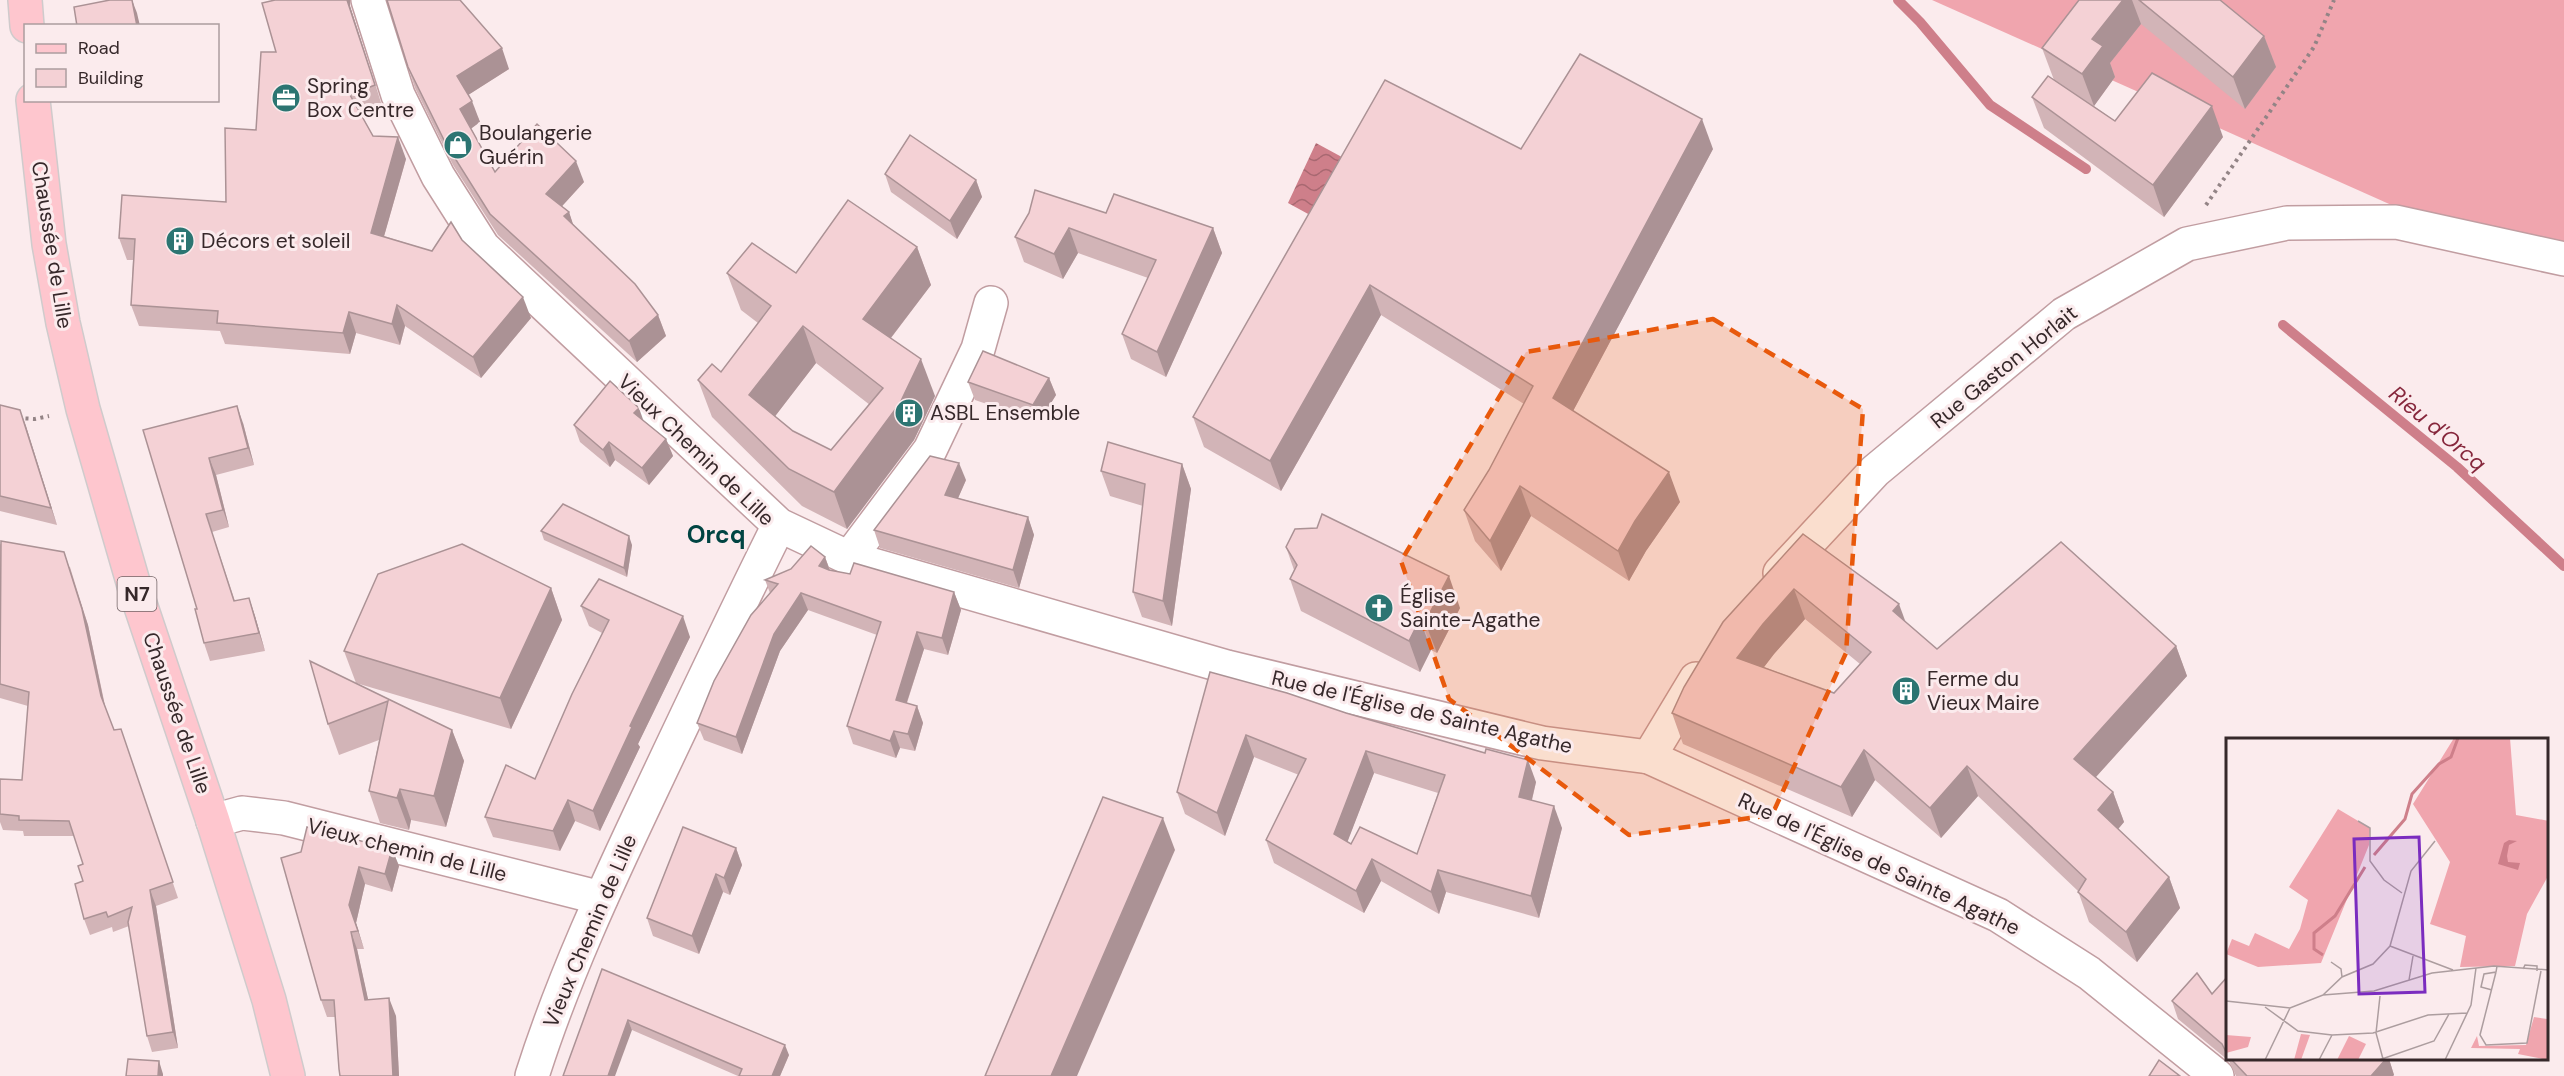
<svg xmlns="http://www.w3.org/2000/svg" width="2564" height="1076" viewBox="0 0 2564 1076" font-family="'DM Sans',sans-serif">
  <defs>
    <pattern id="water-waves" width="16" height="10" patternUnits="userSpaceOnUse" patternTransform="scale(1.5)"><rect width="16" height="10" fill="#ce7f8a"/><path d="M0 5q4-4 8 0t8 0" fill="none" stroke="#a86871"/></pattern>
  </defs>
  <rect width="100%" height="100%" fill="#fbebed"/>
  <path fill="#f0a5ae" d="M 1932,0 L 2564,0 L 2564,249 L 2461,236 Z"/>
  <path fill="url(#water-waves)" d="M 1316,143 L 1351,162 L 1321,221 L 1288,203 Z"/>
  <g fill="none" stroke-linecap="round" stroke-linejoin="round">
    <g stroke="#ce7f8a" stroke-width="10">
      <path d="M 1898,0 L 1920,22 L 1990,105 L 2086,169"/>
      <path d="M 2283,325 L 2457,467 L 2564,566"/>
    </g>
    <g stroke="#c19da1" stroke-width="36">
      <g id="minor">
        <path d="M 368,0 L 398,95 L 438,176 L 483,247 L 779,525 L 849,558 L 1227,667 L 1542,743 L 1649,757 L 1998,915 L 2089,973 L 2217,1076"/>
        <path d="M 849,558 L 930,450 L 978,349 L 991,303"/>
        <path d="M 1780,573 L 1875,471 L 2064,314 L 2187,244 L 2287,223 L 2396,222 L 2564,259"/>
        <path d="M 1649,757 L 1696,679"/>
        <path d="M 213,821 L 242,813 L 284,818 L 601,898"/>
        <path d="M 532,1076 C 563,978 607,884 651,791 C 693,702 735,613 779,525"/>
      </g>
    </g>
    <g stroke="#cfcbcc" stroke-width="36">
      <g id="major">
        <path d="M 25,0 L 27,26"/>
        <path d="M 33,100 L 49,244 L 63,323 L 83,409 L 135,589 L 213,821 L 269,1000 L 288,1076"/>
      </g>
    </g>
    <g stroke="#938486" stroke-width="4" stroke-dasharray="3 4.5" stroke-linecap="butt">
      <path d="M 2206,205 L 2314,47 L 2334,0"/>
      <path d="M 18,418 L 35,419 L 49,416"/>
    </g>
    <use href="#minor" stroke="#fff" stroke-width="33"/>
    <use href="#major" stroke="#fec6ce" stroke-width="33"/>
  </g>
  <g fill="#d2b4b7" fill-rule="evenodd">
    <path d="M 275,0 L 350,0 L 350,6 L 382,106 L 361,114 L 373,136 L 406,159 L 384,236 L 432,251 L 462,240 L 531,318 L 481,378 L 405,326 L 400,345 L 356,333 L 350,354 L 225,344 L 220,331 L 139,326 L 131,305 L 133,260 L 127,260 L 119,238 L 226,202 L 256,130 L 276,52 Z"/>
    <path d="M 2079,0 L 2220,0 L 2264,36 L 2276,67 L 2245,109 L 2141,24 L 2110,63 L 2115,77 L 2094,106 L 2115,121 L 2223,137 L 2164,217 L 2044,128 L 2032,97 L 2054,80 L 2042,48 Z"/>
    <path d="M 408,67 L 509,69 L 468,95 L 480,122 L 471,128 L 495,172 L 584,182 L 562,206 L 569,212 L 573,225 L 658,315 L 666,336 L 637,362 L 498,235 L 453,165 L 415,88 Z"/>
    <path d="M 1521,149 L 1713,149 L 1573,411 L 1680,502 L 1646,551 L 1629,581 L 1531,516 L 1501,571 L 1475,541 L 1464,510 L 1489,470 L 1524,404 L 1381,315 L 1281,491 L 1204,447 L 1193,417 Z"/>
    <path d="M 885,174 L 976,180 L 982,197 L 957,239 L 891,192 Z"/>
    <path d="M 1106,213 L 1213,228 L 1222,253 L 1166,377 L 1131,359 L 1122,334 L 1148,278 L 1078,253 L 1063,279 L 1024,262 L 1015,237 Z"/>
    <path d="M 917,247 L 931,285 L 891,338 L 935,396 L 914,440 L 847,529 L 802,506 L 712,417 L 698,380 L 721,372 L 758,323 L 741,310 L 727,273 L 796,273 ZM 816,363 L 870,405 L 831,450 L 793,431 L 775,416 Z"/>
    <path d="M 1049,378 L 1056,395 L 1039,422 L 975,400 L 968,382 Z"/>
    <path d="M 0,405 L 20,410 L 57,525 L 0,511 Z"/>
    <path d="M 644,421 L 666,439 L 673,456 L 649,485 L 615,460 L 610,467 L 580,442 L 574,425 Z"/>
    <path d="M 243,423 L 254,465 L 216,475 L 229,527 L 212,532 L 235,601 L 249,598 L 255,616 L 265,651 L 210,661 L 204,643 L 197,609 L 143,430 Z"/>
    <path d="M 1182,464 L 1191,489 L 1172,626 L 1142,617 L 1133,592 L 1143,506 L 1110,496 L 1101,471 Z"/>
    <path d="M 966,480 L 958,498 L 1028,517 L 1034,535 L 1019,588 L 880,548 L 874,530 Z"/>
    <path d="M 541,531 L 632,545 L 627,577 L 544,540 Z"/>
    <path d="M 1803,534 L 1937,649 L 2176,646 L 2187,676 L 2096,777 L 2113,792 L 2124,822 L 2118,829 L 2169,877 L 2180,908 L 2137,962 L 2089,922 L 2078,891 L 1978,796 L 1941,838 L 1875,780 L 1852,817 L 1683,744 L 1672,713 ZM 1805,619 L 1860,664 L 1834,693 L 1764,667 L 1774,654 Z"/>
    <path d="M 0,544 L 70,567 L 88,625 L 106,710 L 114,730 L 126,744 L 178,898 L 156,906 L 178,1048 L 152,1052 L 147,1036 L 129,926 L 113,932 L 112,927 L 90,935 L 84,919 L 83,864 L 74,836 L 24,836 L 23,831 L 3,830 L 0,822 L 0,779 L 22,780 L 28,706 L 0,698 Z"/>
    <path d="M 1286,547 L 1460,608 L 1437,653 L 1431,650 L 1420,672 L 1301,611 L 1290,579 L 1294,570 Z"/>
    <path d="M 825,557 L 830,570 L 850,574 L 954,592 L 961,610 L 948,655 L 924,649 L 907,703 L 917,706 L 923,723 L 915,751 L 900,748 L 896,758 L 853,744 L 847,726 L 877,635 L 808,610 L 780,651 L 742,754 L 704,740 L 697,723 L 770,593 L 765,580 Z"/>
    <path d="M 551,588 L 562,620 L 511,729 L 356,683 L 452,730 L 464,761 L 446,827 L 411,820 L 409,830 L 380,823 L 369,791 L 379,740 L 339,755 L 328,724 L 356,683 L 344,651 Z"/>
    <path d="M 581,606 L 690,637 L 638,744 L 640,747 L 600,831 L 575,821 L 560,851 L 493,837 L 485,817 L 535,779 L 602,633 L 589,626 Z"/>
    <path d="M 1210,672 L 1536,782 L 1532,800 L 1562,828 L 1539,918 L 1446,892 L 1439,914 L 1381,881 L 1364,913 L 1274,863 L 1266,840 L 1299,775 L 1254,757 L 1225,836 L 1185,814 L 1177,792 ZM 1374,773 L 1438,793 L 1417,854 L 1351,844 L 1347,842 Z"/>
    <path d="M 736,848 L 742,865 L 730,895 L 723,892 L 699,954 L 653,936 L 647,918 Z"/>
    <path d="M 392,849 L 399,866 L 392,892 L 365,884 L 356,923 L 364,949 L 357,949 L 368,1000 L 396,1016 L 399,1076 L 340,1076 L 335,1017 L 327,1017 L 321,1000 L 301,852 Z"/>
    <path d="M 602,969 L 789,1055 L 780,1076 L 738,1076 L 632,1030 Z"/>
    <path d="M 2228,976 L 2228,1059 L 2389,1059 L 2394,1075 L 2393,1076 L 2236,1076 L 2229,1061 L 2178,1019 L 2172,1001 L 2212,994 Z"/>
  </g>
  <g fill="#ab9295">
    <path d="M 132,0 L 137,13 L 140,26 L 137,26 Z"/>
    <path d="M 347,0 L 350,0 L 350,6 L 382,106 Z"/>
    <path d="M 2123,0 L 2132,0 L 2141,24 L 2110,63 L 2115,77 L 2094,106 L 2082,74 L 2092,39 Z"/>
    <path d="M 2264,36 L 2276,67 L 2245,109 L 2233,77 Z"/>
    <path d="M 502,48 L 509,69 L 465,97 L 457,76 Z"/>
    <path d="M 472,101 L 480,122 L 468,131 L 460,109 Z"/>
    <path d="M 2212,106 L 2223,137 L 2164,217 L 2153,185 Z"/>
    <path d="M 1702,119 L 1713,149 L 1564,428 L 1553,398 Z"/>
    <path d="M 398,137 L 406,159 L 379,254 L 371,233 Z"/>
    <path d="M 576,161 L 584,182 L 554,215 L 546,194 Z"/>
    <path d="M 976,180 L 982,197 L 957,239 L 950,221 Z"/>
    <path d="M 569,212 L 576,233 L 564,216 Z"/>
    <path d="M 1069,228 L 1078,253 L 1063,279 L 1054,254 Z"/>
    <path d="M 1213,228 L 1222,253 L 1166,377 L 1157,352 Z"/>
    <path d="M 917,247 L 931,285 L 877,356 L 863,319 Z"/>
    <path d="M 1370,285 L 1381,315 L 1281,491 L 1270,461 Z"/>
    <path d="M 523,297 L 531,318 L 481,378 L 473,357 Z"/>
    <path d="M 397,305 L 405,326 L 400,345 L 392,324 Z"/>
    <path d="M 349,312 L 356,333 L 350,354 L 343,333 Z"/>
    <path d="M 658,315 L 666,336 L 637,362 L 629,341 Z"/>
    <path d="M 803,326 L 816,363 L 763,432 L 749,395 Z"/>
    <path d="M 921,359 L 935,396 L 914,440 L 847,529 L 834,492 Z"/>
    <path d="M 1049,378 L 1056,395 L 1039,422 L 1033,405 Z"/>
    <path d="M 237,406 L 243,423 L 254,465 L 248,448 Z"/>
    <path d="M 639,408 L 645,425 L 634,413 Z"/>
    <path d="M 20,410 L 26,426 L 57,525 L 51,508 Z"/>
    <path d="M 666,439 L 673,456 L 649,485 L 642,468 Z"/>
    <path d="M 609,442 L 615,460 L 610,467 L 603,450 Z"/>
    <path d="M 209,458 L 216,475 L 229,527 L 223,510 Z"/>
    <path d="M 959,463 L 966,480 L 952,512 L 945,495 Z"/>
    <path d="M 1182,464 L 1191,489 L 1172,626 L 1163,601 Z"/>
    <path d="M 1669,472 L 1680,502 L 1646,551 L 1629,581 L 1618,551 L 1635,521 Z"/>
    <path d="M 1520,486 L 1531,516 L 1501,571 L 1490,541 Z"/>
    <path d="M 1028,517 L 1034,535 L 1019,588 L 1013,570 Z"/>
    <path d="M 629,536 L 632,545 L 627,577 L 624,568 Z"/>
    <path d="M 64,552 L 88,625 L 106,712 L 101,696 Z"/>
    <path d="M 825,557 L 831,574 L 819,566 Z"/>
    <path d="M 1449,576 L 1460,608 L 1437,653 L 1425,622 Z"/>
    <path d="M 551,588 L 562,620 L 511,729 L 500,698 Z"/>
    <path d="M 1794,589 L 1805,619 L 1774,654 L 1748,688 L 1737,658 L 1763,624 Z"/>
    <path d="M 954,592 L 961,610 L 948,655 L 942,638 Z"/>
    <path d="M 801,593 L 808,610 L 780,651 L 742,754 L 736,737 L 774,634 Z"/>
    <path d="M 249,598 L 255,616 L 265,651 L 259,633 Z"/>
    <path d="M 1899,604 L 1910,634 L 1893,611 Z"/>
    <path d="M 683,616 L 690,637 L 638,744 L 640,747 L 600,831 L 593,811 L 630,726 Z"/>
    <path d="M 1420,619 L 1431,650 L 1420,672 L 1409,641 Z"/>
    <path d="M 917,632 L 924,649 L 902,717 L 896,700 Z"/>
    <path d="M 2176,646 L 2187,676 L 2085,789 L 2074,759 Z"/>
    <path d="M 917,706 L 923,723 L 915,751 L 908,734 Z"/>
    <path d="M 452,730 L 464,761 L 446,827 L 434,796 Z"/>
    <path d="M 894,731 L 900,748 L 896,758 L 890,741 Z"/>
    <path d="M 1246,735 L 1254,757 L 1225,836 L 1217,813 Z"/>
    <path d="M 1864,750 L 1875,780 L 1852,817 L 1841,787 Z"/>
    <path d="M 1366,751 L 1374,773 L 1342,856 L 1334,834 Z"/>
    <path d="M 1528,760 L 1536,782 L 1527,820 L 1519,797 Z"/>
    <path d="M 1967,766 L 1978,796 L 1941,838 L 1930,808 Z"/>
    <path d="M 400,789 L 411,820 L 409,830 L 397,798 Z"/>
    <path d="M 2113,792 L 2124,822 L 2109,840 L 2098,810 Z"/>
    <path d="M 568,800 L 575,821 L 560,851 L 553,831 Z"/>
    <path d="M 1554,806 L 1562,828 L 1539,918 L 1531,896 Z"/>
    <path d="M 1163,818 L 1175,850 L 1077,1076 L 1051,1076 Z"/>
    <path d="M 736,848 L 742,865 L 730,895 L 724,878 Z"/>
    <path d="M 392,849 L 399,866 L 392,892 L 385,874 Z"/>
    <path d="M 1372,859 L 1381,881 L 1364,913 L 1356,891 Z"/>
    <path d="M 359,867 L 365,884 L 356,923 L 364,949 L 349,905 Z"/>
    <path d="M 1438,870 L 1446,892 L 1439,914 L 1431,892 Z"/>
    <path d="M 716,874 L 723,892 L 699,954 L 692,936 Z"/>
    <path d="M 2169,877 L 2180,908 L 2137,962 L 2126,932 Z"/>
    <path d="M 150,890 L 156,906 L 178,1048 L 173,1032 Z"/>
    <path d="M 351,932 L 357,949 L 372,1017 L 365,1000 Z"/>
    <path d="M 389,998 L 396,1016 L 399,1076 L 393,1076 Z"/>
    <path d="M 628,1020 L 632,1030 L 615,1076 L 608,1076 Z"/>
    <path d="M 785,1045 L 789,1055 L 780,1076 L 772,1076 Z"/>
    <path d="M 2386,1059 L 2389,1059 L 2394,1075 L 2393,1076 L 2371,1076 Z"/>
    <path d="M 159,1061 L 163,1074 L 163,1076 L 158,1076 Z"/>
  </g>
  <g fill="#f4d1d5" stroke="#ab9295" stroke-width="1.5" fill-rule="evenodd">
    <path d="M 110,0 L 132,0 L 137,26 L 77,26 L 74,7 Z"/>
    <path d="M 275,0 L 347,0 L 375,85 L 350,95 L 373,136 L 398,137 L 371,233 L 432,251 L 451,222 L 462,240 L 523,297 L 473,357 L 397,305 L 392,324 L 349,312 L 343,333 L 217,323 L 218,311 L 131,305 L 135,239 L 119,238 L 122,195 L 226,202 L 225,128 L 256,130 L 261,52 L 276,52 L 262,3 Z"/>
    <path d="M 387,0 L 460,0 L 502,48 L 457,76 L 472,101 L 460,109 L 495,172 L 537,124 L 576,161 L 546,194 L 569,212 L 564,216 L 635,284 L 658,315 L 629,341 L 490,214 L 446,144 L 408,67 Z"/>
    <path d="M 2079,0 L 2123,0 L 2092,39 L 2103,46 L 2082,74 L 2042,48 Z"/>
    <path d="M 2139,0 L 2220,0 L 2264,36 L 2233,77 Z"/>
    <path d="M 1580,54 L 1702,119 L 1553,398 L 1669,472 L 1635,521 L 1618,551 L 1520,486 L 1490,541 L 1464,510 L 1489,470 L 1533,386 L 1370,285 L 1270,461 L 1193,417 L 1385,80 L 1521,149 Z"/>
    <path d="M 2152,73 L 2212,106 L 2153,185 L 2032,97 L 2048,76 L 2115,121 Z"/>
    <path d="M 910,135 L 976,180 L 950,221 L 885,174 Z"/>
    <path d="M 1035,190 L 1106,213 L 1114,194 L 1213,228 L 1157,352 L 1122,334 L 1156,260 L 1069,228 L 1054,254 L 1015,237 L 1029,213 Z"/>
    <path d="M 848,200 L 917,247 L 863,319 L 921,359 L 900,403 L 834,492 L 789,469 L 698,380 L 712,364 L 721,372 L 771,306 L 727,273 L 752,243 L 796,273 ZM 803,326 L 883,388 L 831,450 L 793,431 L 749,395 Z"/>
    <path d="M 983,351 L 1049,378 L 1033,405 L 968,382 Z"/>
    <path d="M 610,381 L 639,408 L 634,413 L 666,439 L 642,468 L 609,442 L 603,450 L 574,425 Z"/>
    <path d="M 0,405 L 20,410 L 51,508 L 0,496 Z"/>
    <path d="M 237,406 L 248,448 L 209,458 L 223,510 L 206,514 L 234,601 L 249,598 L 259,633 L 204,643 L 195,609 L 197,609 L 143,430 Z"/>
    <path d="M 1108,442 L 1182,464 L 1163,601 L 1133,592 L 1145,484 L 1101,471 Z"/>
    <path d="M 930,456 L 959,463 L 945,495 L 1028,517 L 1013,570 L 874,530 Z"/>
    <path d="M 563,504 L 629,536 L 624,568 L 541,531 Z"/>
    <path d="M 1322,514 L 1449,576 L 1425,622 L 1420,619 L 1409,641 L 1290,579 L 1297,565 L 1286,547 L 1295,529 L 1317,528 Z"/>
    <path d="M 1803,534 L 1899,604 L 1893,611 L 1937,649 L 2061,542 L 2176,646 L 2074,759 L 2113,792 L 2098,810 L 2169,877 L 2126,932 L 2078,892 L 2086,879 L 1967,766 L 1930,808 L 1864,750 L 1841,787 L 1672,713 L 1684,687 L 1723,622 ZM 1794,589 L 1871,652 L 1834,693 L 1737,658 L 1763,624 Z"/>
    <path d="M 1,541 L 64,552 L 82,609 L 101,696 L 114,730 L 121,729 L 173,882 L 150,890 L 173,1032 L 147,1036 L 128,922 L 132,907 L 108,917 L 106,912 L 84,919 L 75,884 L 83,881 L 78,866 L 83,864 L 69,821 L 19,820 L 19,816 L 0,814 L 0,779 L 22,780 L 29,692 L 0,684 Z"/>
    <path d="M 462,544 L 551,588 L 500,698 L 344,651 L 378,574 Z"/>
    <path d="M 811,546 L 825,557 L 819,566 L 829,570 L 850,574 L 854,563 L 954,592 L 942,638 L 917,632 L 896,700 L 917,706 L 908,734 L 894,731 L 890,741 L 847,726 L 881,622 L 801,593 L 774,634 L 736,737 L 697,723 L 714,681 L 751,615 L 778,584 L 765,580 L 791,569 Z"/>
    <path d="M 599,579 L 683,616 L 630,726 L 632,727 L 593,811 L 568,800 L 553,831 L 485,817 L 506,765 L 535,779 L 572,694 L 609,620 L 581,606 Z"/>
    <path d="M 310,661 L 452,730 L 434,796 L 400,789 L 397,798 L 369,791 L 388,701 L 328,724 Z"/>
    <path d="M 1210,672 L 1287,693 L 1346,713 L 1485,753 L 1486,749 L 1528,760 L 1519,797 L 1554,806 L 1531,896 L 1438,870 L 1431,892 L 1372,859 L 1356,891 L 1266,840 L 1306,759 L 1246,735 L 1217,813 L 1177,792 ZM 1366,751 L 1445,775 L 1417,854 L 1360,827 L 1351,844 L 1334,834 Z"/>
    <path d="M 1103,797 L 1163,818 L 1051,1076 L 985,1076 Z"/>
    <path d="M 307,827 L 392,849 L 385,874 L 359,867 L 349,905 L 358,931 L 351,932 L 365,1000 L 389,998 L 393,1076 L 340,1076 L 339,1069 L 334,1000 L 321,1000 L 281,858 L 301,852 Z"/>
    <path d="M 683,827 L 736,848 L 724,878 L 716,874 L 692,936 L 647,918 Z"/>
    <path d="M 602,969 L 785,1045 L 772,1076 L 739,1076 L 742,1069 L 628,1020 L 608,1076 L 563,1076 Z"/>
    <path d="M 2197,973 L 2212,994 L 2228,976 L 2228,1056 L 2222,1044 L 2172,1001 Z"/>
    <path d="M 128,1059 L 159,1061 L 158,1076 L 126,1076 Z"/>
    <path d="M 2231,1059 L 2386,1059 L 2371,1076 L 2247,1076 Z"/>
    <path d="M 2159,1060 L 2180,1076 L 2149,1076 Z"/>
  </g>
  <path fill="#e8590c" fill-opacity="0.2" stroke="#e8590c" stroke-width="4.5" stroke-dasharray="12 8" stroke-linejoin="round" d="M 1713,319 L 1863,409 L 1846,653 L 1772,815 L 1629,835 L 1449,699 L 1401,561 L 1526,352 Z"/>
  <defs>
    <g id="office-disc" transform="scale(1.5)"><circle r="9.5" fill="#2c7572" stroke="#fbebed"/><path d="M-6-3h4V-5.5h4V-3h4V5H-6ZM-1-4.5V-3h2v-1.5ZM-6 0V1H6V0Z" fill="#fff"/></g>
    <g id="shop-disc" transform="scale(1.5)"><circle r="9.5" fill="#2c7572" stroke="#fbebed"/><path d="M-5-2.5h2.3a2.7 3.5 0 0 1 5.4 0H5L5.5 6h-11ZM-1.5-2.5h3a1.5 2.3 0 0 0-3 0Z" fill="#fff"/></g>
    <g id="building-disc" transform="scale(1.5)"><circle r="9.5" fill="#2c7572" stroke="#fbebed"/><path d="M-4-6H4V6H1V3H-1V6H-4ZM-2.5-4.3h1.7v1.8h-1.7ZM.8-4.3h1.7v1.8H.8ZM-2.5-1h1.7V.8h-1.7ZM.8-1h1.7V.8H.8Z" fill="#fff"/></g>
    <g id="church-disc" transform="scale(1.5)"><circle r="9.5" fill="#2c7572" stroke="#fbebed"/><path d="M-1.2-6h2.4v3.5h3.3v2.4h-3.3V6h-2.4V-.1h-3.3v-2.4h3.3Z" fill="#fff"/></g>
  </defs>
  <g fill-rule="evenodd">
    <use href="#office-disc" x="286" y="98"/>
    <use href="#shop-disc" x="458" y="145"/>
    <use href="#building-disc" x="180" y="241"/>
    <use href="#building-disc" x="909" y="413"/>
    <use href="#church-disc" x="1379" y="608"/>
    <use href="#building-disc" x="1906" y="691"/>
  </g>
  <g text-anchor="middle" stroke-width="6" stroke-linejoin="round" paint-order="stroke">
    <rect fill="#fbebed" stroke="#716264" stroke-width="1.5" x="117.5" y="577" width="39" height="34" rx="4.5"/>
    <g font-size="20" font-weight="bold" fill="#36282a">
      <text x="137" y="601">N7</text>
    </g>
    <g font-size="21" fill="#36282a" stroke="#fbebed" text-anchor="start">
      <text x="307" y="93">Spring<tspan x="307" dy="24">Box Centre</tspan></text>
      <text x="479" y="140">Boulangerie<tspan x="479" dy="24">Guérin</tspan></text>
      <text x="201" y="248">Décors et soleil</text>
      <text x="930" y="420">ASBL Ensemble</text>
      <text x="1400" y="603">Église<tspan x="1400" dy="24">Sainte-Agathe</tspan></text>
      <text x="1927" y="686">Ferme du<tspan x="1927" dy="24">Vieux Maire</tspan></text>
    </g>
    <g font-size="21" fill="#36282a" stroke="#fbebed">
      <text transform="translate(52 245) rotate(81)" y="7">Chaussée de Lille</text>
      <text transform="translate(2004 367) rotate(-39)" y="7">Rue Gaston Horlait</text>
      <text transform="translate(696 450) rotate(44)" y="7">Vieux Chemin de Lille</text>
      <text transform="translate(1422 712) rotate(13)" y="7">Rue de l'Église de Sainte Agathe</text>
      <text transform="translate(177 713) rotate(71)" y="7">Chaussée de Lille</text>
      <text transform="translate(407 850) rotate(14)" y="7">Vieux chemin de Lille</text>
      <text transform="translate(1879 864) rotate(25)" y="7">Rue de l'Église de Sainte Agathe</text>
      <text transform="translate(590 931) rotate(-67)" y="7">Vieux Chemin de Lille</text>
    </g>
    <g font-size="22" font-style="italic" fill="#86273c" stroke="#fbebed">
      <text transform="translate(2438 428) rotate(40)" y="8">Rieu d'Orcq</text>
    </g>
    <g font-size="24" font-weight="bold" fill="#004442" stroke="#fbebed">
      <text x="716" y="543">Orcq</text>
    </g>
  </g>
  <g transform="translate(2226 738)">
    <rect width="322" height="322" fill="#fbebed"/>
    <path d="M 112,71 L 144,90 L 143,107 L 95,225 L 32,229 L 0,216 L 6,201 L 23,208 L 29,195 L 63,211 L 74,191 L 82,162 L 63,149 ZM 322,274 L 322,322 L 292,316 L 294,311 L 245,310 L 251,298 L 253,308 L 300,307 L 308,279 L 321,281 ZM 75,296 L 84,297 L 75,322 L 68,322 ZM 0,297 L 25,299 L 22,309 L 0,315 ZM 123,298 L 140,306 L 132,322 L 111,322 Z" fill="#f0a5ae"/>
    <path d="M 228,0 L 284,0 L 290,77 L 323,83 L 322,138 L 301,176 L 289,228 L 234,229 L 240,198 L 204,186 L 224,124 L 187,66 Z" fill="#f0a5ae"/>
    <path d="M 283,102 L 291,103 L 283,107 L 281,118 L 282,124 L 294,125 L 292,132 L 272,126 L 278,105 Z" fill="#ce7f8a"/>
    <path fill="none" stroke="#ce7f8a" stroke-width="3" d="M 148,117 L 179,81 L 186,56 L 213,26 L 225,19 L 232,0M 97,217 L 88,211 L 88,195 L 109,178 L 139,129"/>
    <path fill="none" stroke="#ac9d9f" stroke-width="1.5" d="M 132,83 L 144,90 L 144,123 L 158,142 L 176,155M 164,208 L 227,232M 105,224 L 115,231 L 116,239M 297,231 L 299,227 L 311,228 L 311,233M 270,234 L 254,297 L 260,307 L 301,305 L 315,233M 183,242 L 187,218M 266,252 L 255,249 L 258,236 L 270,234 L 271,228M 97,257 L 116,239 L 147,226 L 164,208 L 185,133 L 209,103M 154,258 L 150,295 L 157,321M 0,263 L 64,270 L 97,257 L 148,253 L 206,235 L 268,228 L 323,232M 39,269 L 72,293 L 106,297 L 147,295 L 202,277 L 241,275M 39,322 L 64,270M 93,322 L 106,297M 153,322 L 208,303 L 223,276M 219,322 L 245,267 L 250,230"/>
    <path fill="#7b2cbf" fill-opacity="0.15" stroke="#7b2cbf" stroke-width="3" d="M 193,99 L 199,254 L 133,256 L 128,101 Z"/>
    <rect width="322" height="322" fill="none" stroke="#36282a" stroke-width="3"/>
  </g>
  <rect x="24" y="24" width="195" height="78" fill="#fbebed" stroke="#ac9d9f" stroke-width="1.5"/>
  <rect x="36" y="44" width="30" height="9" fill="#fec6ce" stroke="#ac9d9f" stroke-width="1.5"/>
  <text x="78" y="54" font-size="18" fill="#36282a">Road</text>
  <rect x="36" y="69" width="30" height="18" fill="#f4d1d5" stroke="#ac9d9f" stroke-width="1.5"/>
  <text x="78" y="84" font-size="18" fill="#36282a">Building</text>
</svg>
